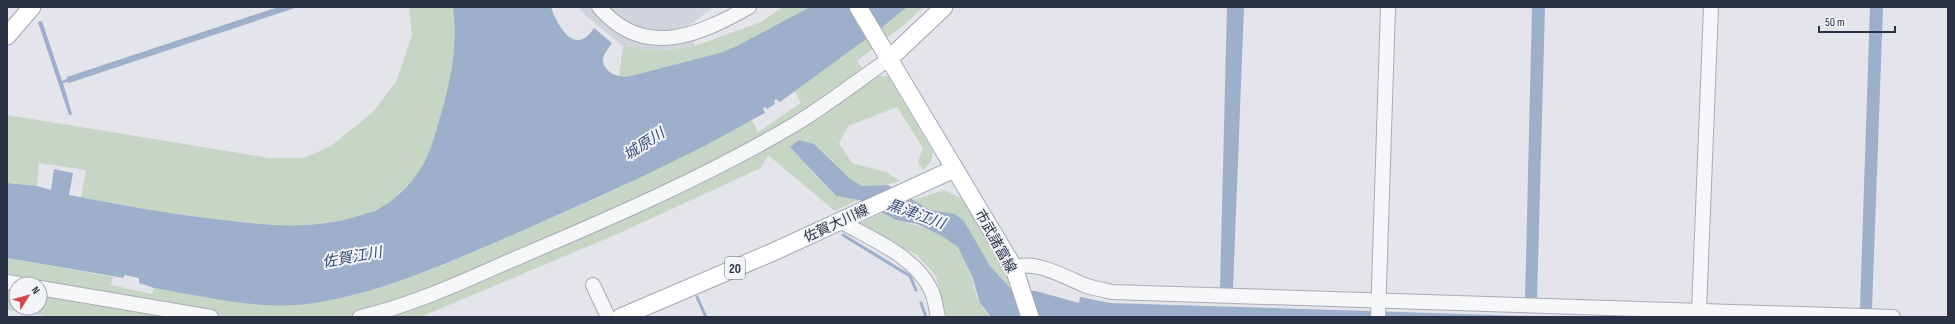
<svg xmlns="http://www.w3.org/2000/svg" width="1955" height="324" viewBox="0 0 1955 324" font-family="'Sofia Sans Condensed','Noto Sans JP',sans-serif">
  <rect width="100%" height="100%" fill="#e3e5eb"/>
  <path fill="#d1d4dd" d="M 579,7 L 714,7 L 688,26 L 695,46 L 659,51 L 623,46 L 587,17 Z"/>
  <g fill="#c6d5c4" fill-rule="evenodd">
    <path d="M 409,7 L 468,7 L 469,28 L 425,178 L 373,219 L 286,229 L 137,209 L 81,198 L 86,170 L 39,163 L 37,186 L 7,183 L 7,115 L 270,158 L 304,158 L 331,146 L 372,113 L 396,82 L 412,35 Z"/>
    <path d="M 783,7 L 810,7 L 714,62 L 505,153 L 605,66 L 610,73 L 619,77 L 623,46 L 659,51 L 695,46 L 761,22 Z"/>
    <path d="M 891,7 L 923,7 L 905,24 L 857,61 L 862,68 L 789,122 L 877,76 L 888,76 L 933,152 L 931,162 L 923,170 L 918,162 L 923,148 L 897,107 L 848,126 L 839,143 L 852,163 L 886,172 L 900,181 C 891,184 870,189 861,185 C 843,178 815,152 799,140 L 791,147 L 835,196 L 859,200 L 835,211 L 768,155 L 761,168 L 615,235 L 420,317 L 53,317 L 7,310 L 7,258 L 113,277 L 111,285 L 152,294 L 154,288 L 272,305 L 387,285 L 441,266 L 606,194 L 765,113 L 752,120 L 758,132 L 801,103 L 795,91 L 787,90 ZM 16,284 L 40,284 L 40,308 L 16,308 Z"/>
    <path d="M 944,190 L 967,201 L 1004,264 L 1012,290 L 990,266 L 964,221 L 955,214 L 930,210 L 913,200 Z"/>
    <path d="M 883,213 C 906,226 937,226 957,246 C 970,260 972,287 980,303 C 982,308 987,313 991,317 L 946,317 L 936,276 L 917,255 L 860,228 L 861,223 Z"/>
  </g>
  <g fill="#9dafcb">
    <path d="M 278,7 L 298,7 L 69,83 L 68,82 L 63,83 L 72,114 L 69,115 L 38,22 L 42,21 L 62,81 L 67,79 L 67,77 Z"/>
    <path d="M 453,7 L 551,7 C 557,25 575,58 594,28 L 612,43 C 609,48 603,54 603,60 C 603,73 618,77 627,77 L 720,53 L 737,46 L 810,7 L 907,7 L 881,28 L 780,102 L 776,99 L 774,101 L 775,104 L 767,109 L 765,107 L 763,108 L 765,113 C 738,127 712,143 684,156 C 629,184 573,208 517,233 C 450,262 380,294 307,304 C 256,310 203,296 154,288 L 139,283 L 139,278 L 124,275 L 124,278 L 7,258 L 7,183 L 37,186 L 51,190 L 54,169 L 73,173 L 69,195 C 114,204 159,212 206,218 C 256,224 308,232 358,216 C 363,214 370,213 375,211 C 393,202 411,185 421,168 C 431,153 435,134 440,117 C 451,82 458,44 453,7 Z"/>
    <path d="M 1227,7 L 1244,7 L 1233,289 L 1220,288 Z"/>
    <path d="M 1532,7 L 1545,7 L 1537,301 L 1525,300 Z"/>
    <path d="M 1870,7 L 1883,7 L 1872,309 L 1860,308 Z"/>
    <path d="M 799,140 L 814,144 L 850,179 L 862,186 L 888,185 L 930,210 L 955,214 L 964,221 L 990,266 L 1012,290 L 1036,291 L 1079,303 L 1080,297 L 1110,303 L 1562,317 L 991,317 L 980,303 L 972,276 L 958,247 L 942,236 L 917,224 L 896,220 L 859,200 L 836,196 L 790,147 Z"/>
  </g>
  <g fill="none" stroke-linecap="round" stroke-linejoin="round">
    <g stroke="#9dafcb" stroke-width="3">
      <path d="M 843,235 L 910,276 L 916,290"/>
      <path d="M 697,297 L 706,317"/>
      <path d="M 921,303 L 926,317"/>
    </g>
    <g stroke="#a8abb6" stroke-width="16">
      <g id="minor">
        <path d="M 599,7 C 644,60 699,35 749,7"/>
        <path d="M 840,221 C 871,239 915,256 931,290 C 935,298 936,309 938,317"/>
        <path d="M 1014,268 C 1033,259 1066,277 1084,285 C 1093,288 1103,290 1112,292 L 1893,317"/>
        <path d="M 7,282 L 19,284"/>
        <path d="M 593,285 L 608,317"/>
        <path d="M 40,288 L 211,317"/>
        <path d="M 1699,311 L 1711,7"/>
        <path d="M 360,317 C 412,306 470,278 519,257 C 611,218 705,177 792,126 C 826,106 857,81 889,59"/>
        <path d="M 1378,317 L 1388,7"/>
      </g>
    </g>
    <g stroke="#a2a8b7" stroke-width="19">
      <g id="major">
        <path d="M 858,7 L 1014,268 L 1030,317"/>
        <path d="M 7,36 L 32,7"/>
        <path d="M 889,59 L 944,7"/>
        <path d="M 621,317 L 773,252 L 954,169"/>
      </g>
    </g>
    <use href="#minor" stroke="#f6f7f9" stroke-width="14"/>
    <use href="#major" stroke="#fff" stroke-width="17"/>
  </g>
  <g text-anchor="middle" stroke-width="4" stroke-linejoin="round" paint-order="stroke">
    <rect fill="#f3f4f8" stroke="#666c7a" stroke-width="1" x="725" y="257" width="20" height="22" rx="3"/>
    <g font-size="13" font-weight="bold" fill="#2a3144">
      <text x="735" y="273">20</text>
    </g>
    <g font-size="14" fill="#2a3144" stroke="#f3f4f8">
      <text transform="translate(836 223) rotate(-25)" y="5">佐賀大川線</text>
      <text transform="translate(996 241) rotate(61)" y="5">市武諸富線</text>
    </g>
    <g font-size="15" font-style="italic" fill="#334c79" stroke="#f3f4f8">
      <text transform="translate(644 144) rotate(-33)" y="5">城原川</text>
      <text transform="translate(916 214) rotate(20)" y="5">黒津江川</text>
      <text transform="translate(352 257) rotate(-10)" y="5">佐賀江川</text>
    </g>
  </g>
  <rect width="1955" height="324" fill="none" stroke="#2a3144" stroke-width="16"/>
  <g transform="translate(28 296) rotate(53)"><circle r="19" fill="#f3f4f8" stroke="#a3a6b0"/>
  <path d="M0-3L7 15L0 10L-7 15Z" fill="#d1474e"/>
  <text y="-6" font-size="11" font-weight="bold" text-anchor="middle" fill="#2a3144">N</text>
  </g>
  <path d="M1819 26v6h76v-6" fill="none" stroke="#2a3144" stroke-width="2"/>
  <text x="1825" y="26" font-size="12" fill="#2a3144" stroke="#f3f4f8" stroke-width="3" paint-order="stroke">50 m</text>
</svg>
